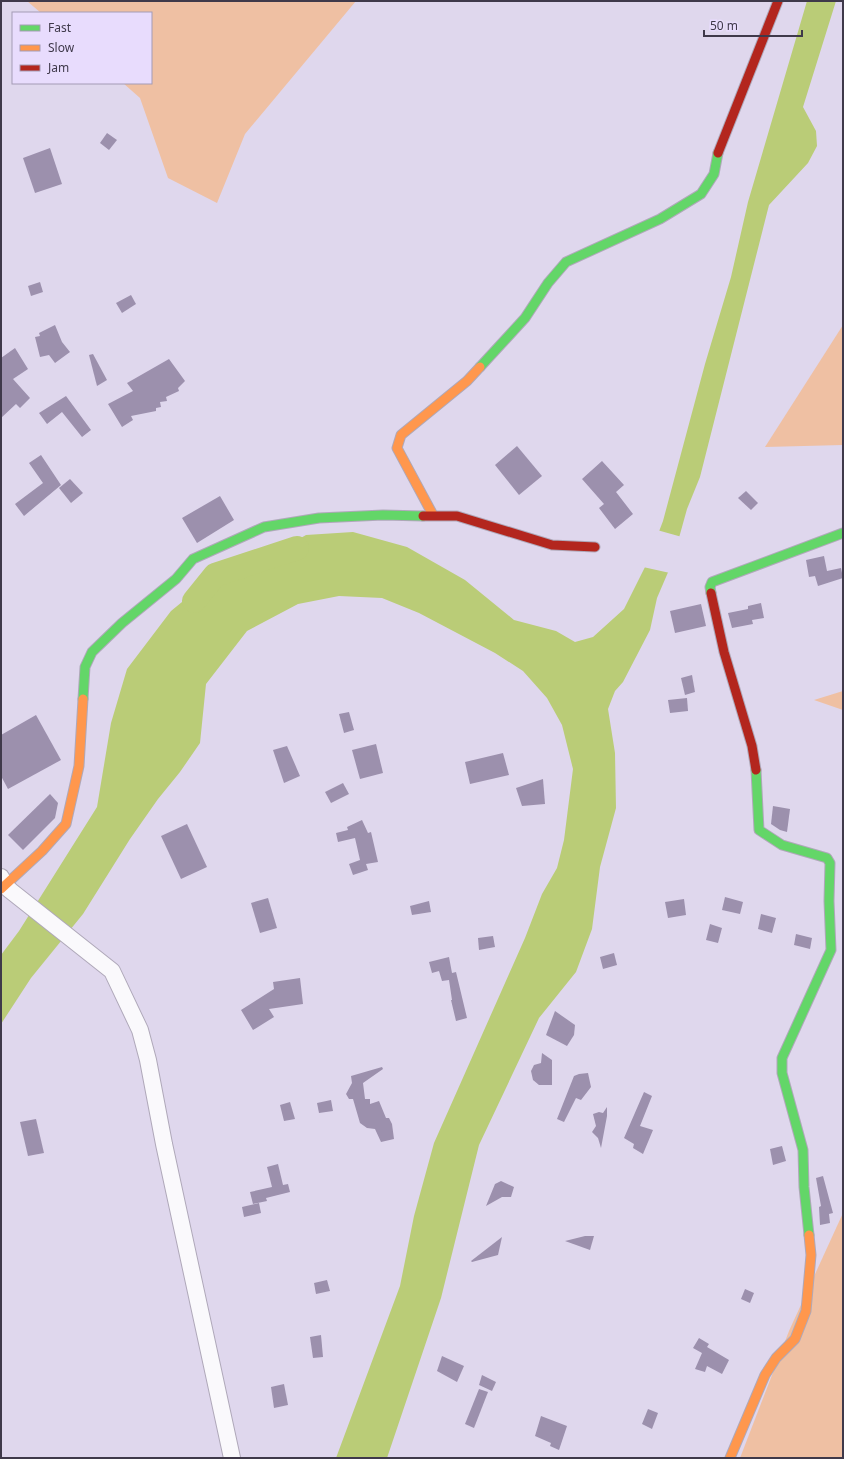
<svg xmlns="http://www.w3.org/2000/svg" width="844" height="1459" viewBox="0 0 844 1459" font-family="'Noto Sans',sans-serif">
  <rect width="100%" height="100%" fill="#dfd7ed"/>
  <g fill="#efc0a3">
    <path d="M 27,1 L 356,1 L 245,134 L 217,203 L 168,178 L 140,98 L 123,83 L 151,83 L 151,13 L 41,13 Z"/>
    <path d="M 843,325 L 843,445 L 765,447 Z"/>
    <path d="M 843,691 L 843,710 L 814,700 Z"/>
    <path d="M 843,1213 L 843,1458 L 740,1458 L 789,1331 Z"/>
  </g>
  <path fill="#bacc77" d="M 807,1 L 836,1 L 803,107 L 816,131 L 817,146 L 808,163 L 769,205 L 700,477 L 687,509 L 672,563 L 657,598 L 650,630 L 623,682 L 615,691 L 608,709 L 615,753 L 616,808 L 600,867 L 592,929 L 576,972 L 539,1018 L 479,1145 L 441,1298 L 387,1458 L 336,1458 L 400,1286 L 414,1216 L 434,1143 L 525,938 L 542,894 L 557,868 L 564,840 L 573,769 L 562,725 L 547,698 L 523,671 L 495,653 L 419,613 L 382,598 L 339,596 L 298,604 L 247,631 L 206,684 L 200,743 L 180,772 L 158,799 L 130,839 L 83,914 L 31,978 L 1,1024 L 1,955 L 19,931 L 97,807 L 111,723 L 127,669 L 171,611 L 215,575 L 266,558 L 306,535 L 353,532 L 407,547 L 465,580 L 514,620 L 556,631 L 575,642 L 593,637 L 624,609 L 647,563 L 663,521 L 705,364 L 731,277 L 748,202 Z"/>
  <path fill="#dfd7ed" d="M 657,530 L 682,537 L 670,573 L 643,567 Z"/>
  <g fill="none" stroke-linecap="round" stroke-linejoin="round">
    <path stroke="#bacc77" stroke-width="24" d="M 194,601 L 215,575 L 297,548"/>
  </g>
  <g fill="#9c90ad">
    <path d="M 107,133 L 117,140 L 109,150 L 100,143 Z"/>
    <path d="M 50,148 L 62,184 L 35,193 L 23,158 Z"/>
    <path d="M 40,282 L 43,292 L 31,296 L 28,286 Z"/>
    <path d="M 131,295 L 136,304 L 122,313 L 116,303 Z"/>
    <path d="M 55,325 L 62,342 L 70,352 L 55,363 L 49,355 L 40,357 L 35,337 L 40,336 L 39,333 Z"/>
    <path d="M 15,348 L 28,369 L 13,379 L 30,398 L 20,408 L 16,404 L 1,418 L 1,358 Z"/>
    <path d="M 93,354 L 107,380 L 97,386 L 89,355 Z"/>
    <path d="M 169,359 L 185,381 L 178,388 L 179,391 L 166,397 L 167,401 L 160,402 L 161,407 L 156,408 L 156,411 L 131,416 L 133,420 L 122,427 L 108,404 L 133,391 L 127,383 Z"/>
    <path d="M 66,396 L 91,430 L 82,437 L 62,412 L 47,424 L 39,413 Z"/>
    <path d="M 517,446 L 542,476 L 519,495 L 495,465 Z"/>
    <path d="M 41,455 L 61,485 L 24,516 L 15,504 L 43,483 L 29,463 Z"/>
    <path d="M 602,461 L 624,485 L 616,492 L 633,514 L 615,529 L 599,508 L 604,504 L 582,479 Z"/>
    <path d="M 70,479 L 83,493 L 71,503 L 59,488 Z"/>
    <path d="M 746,491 L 758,503 L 751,510 L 738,498 Z"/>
    <path d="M 220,496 L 234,520 L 197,543 L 182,518 Z"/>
    <path d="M 824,556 L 827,571 L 841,568 L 843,578 L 818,586 L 815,576 L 809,577 L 806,560 Z"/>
    <path d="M 761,603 L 764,618 L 752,620 L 753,624 L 732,628 L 728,613 L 748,609 L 748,606 Z"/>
    <path d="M 701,604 L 706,626 L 675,633 L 670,611 Z"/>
    <path d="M 692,675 L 695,692 L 685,695 L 681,678 Z"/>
    <path d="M 687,698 L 688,711 L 670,713 L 668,700 Z"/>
    <path d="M 349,712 L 354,730 L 344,733 L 339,714 Z"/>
    <path d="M 36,715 L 61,760 L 8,789 L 1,776 L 1,735 Z"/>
    <path d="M 376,744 L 383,773 L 360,779 L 352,750 Z"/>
    <path d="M 287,746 L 300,776 L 284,783 L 273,750 Z"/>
    <path d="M 503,753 L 509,775 L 470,784 L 465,762 Z"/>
    <path d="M 543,779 L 545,804 L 522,806 L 516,788 Z"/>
    <path d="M 343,783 L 349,794 L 331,803 L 325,792 Z"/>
    <path d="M 50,794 L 58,803 L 55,818 L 23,850 L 8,835 Z"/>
    <path d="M 773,806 L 790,809 L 787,832 L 780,830 L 771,824 Z"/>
    <path d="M 362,820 L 368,833 L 371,832 L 378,862 L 366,864 L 368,870 L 353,875 L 349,864 L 360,860 L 355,838 L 338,842 L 336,833 L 348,830 L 347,827 Z"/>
    <path d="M 187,824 L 207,867 L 181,879 L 161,836 Z"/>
    <path d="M 725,897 L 743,902 L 740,914 L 722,910 Z"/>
    <path d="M 268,898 L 277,928 L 260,933 L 251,903 Z"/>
    <path d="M 684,899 L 686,915 L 668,918 L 665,902 Z"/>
    <path d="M 429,901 L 431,912 L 412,915 L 410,906 Z"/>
    <path d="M 761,914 L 776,918 L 772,933 L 758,929 Z"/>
    <path d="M 710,924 L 722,928 L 718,943 L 706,940 Z"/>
    <path d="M 796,934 L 812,938 L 810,949 L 794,945 Z"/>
    <path d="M 493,936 L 495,947 L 479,950 L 478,938 Z"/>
    <path d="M 614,953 L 617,965 L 603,969 L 600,957 Z"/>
    <path d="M 449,957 L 452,973 L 456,972 L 467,1018 L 456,1021 L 451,1000 L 452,1000 L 449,980 L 442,981 L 439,971 L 432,973 L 429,962 Z"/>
    <path d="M 300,978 L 303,1004 L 269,1009 L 274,1017 L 253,1030 L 241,1010 L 274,989 L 273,982 Z"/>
    <path d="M 555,1011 L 575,1025 L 574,1035 L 567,1046 L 546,1035 Z"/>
    <path d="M 542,1053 L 552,1060 L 552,1085 L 539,1085 L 533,1080 L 531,1071 L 534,1065 L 541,1063 Z"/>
    <path d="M 382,1067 L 383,1069 L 363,1083 L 365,1099 L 370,1099 L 370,1104 L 379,1101 L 386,1118 L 389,1118 L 392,1124 L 394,1139 L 381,1142 L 375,1129 L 367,1128 L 360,1123 L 353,1099 L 349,1099 L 346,1094 L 352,1083 L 351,1076 Z"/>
    <path d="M 588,1073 L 591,1087 L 581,1100 L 576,1098 L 564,1122 L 557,1119 L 574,1076 L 579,1074 Z"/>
    <path d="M 644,1092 L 652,1096 L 640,1126 L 653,1130 L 643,1154 L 633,1148 L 634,1144 L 624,1138 Z"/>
    <path d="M 331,1100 L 333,1111 L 319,1113 L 317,1103 Z"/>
    <path d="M 290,1102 L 295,1119 L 284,1121 L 280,1105 Z"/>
    <path d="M 607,1107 L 607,1116 L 601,1148 L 598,1138 L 592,1132 L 596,1126 L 593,1114 L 599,1112 L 603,1113 Z"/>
    <path d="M 36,1119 L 44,1153 L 28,1156 L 20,1122 Z"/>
    <path d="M 782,1146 L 786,1161 L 773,1165 L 770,1149 Z"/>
    <path d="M 278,1164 L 283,1185 L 288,1184 L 290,1192 L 266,1198 L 267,1201 L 253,1204 L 250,1192 L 272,1187 L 267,1167 Z"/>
    <path d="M 823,1176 L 833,1213 L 829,1214 L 830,1223 L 820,1225 L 819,1207 L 821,1206 L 816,1178 Z"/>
    <path d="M 501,1181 L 514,1187 L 511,1197 L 502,1197 L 486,1206 L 495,1184 Z"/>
    <path d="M 259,1203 L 261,1213 L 244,1217 L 242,1207 Z"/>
    <path d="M 585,1236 L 594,1236 L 590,1250 L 565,1241 Z"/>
    <path d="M 502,1237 L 498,1255 L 472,1262 L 471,1261 Z"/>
    <path d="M 327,1280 L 330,1291 L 316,1294 L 314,1283 Z"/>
    <path d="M 745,1289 L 754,1293 L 750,1303 L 741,1299 Z"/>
    <path d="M 321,1335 L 323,1357 L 313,1358 L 310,1337 Z"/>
    <path d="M 699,1338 L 709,1344 L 707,1347 L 729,1360 L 722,1374 L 707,1366 L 705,1372 L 695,1369 L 702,1353 L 693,1348 Z"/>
    <path d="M 442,1356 L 464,1366 L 457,1382 L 437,1371 Z"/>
    <path d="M 482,1375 L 496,1382 L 492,1391 L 479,1385 Z"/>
    <path d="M 284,1384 L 288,1405 L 274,1408 L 271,1387 Z"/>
    <path d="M 479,1389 L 488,1392 L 474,1428 L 465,1424 Z"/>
    <path d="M 648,1409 L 658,1413 L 652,1429 L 642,1424 Z"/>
    <path d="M 541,1416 L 567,1426 L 559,1450 L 550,1446 L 551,1443 L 535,1436 Z"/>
  </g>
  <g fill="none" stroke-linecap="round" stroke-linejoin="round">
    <g stroke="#afa8b9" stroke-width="18">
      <path id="street" d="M 1,877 L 5,886 L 11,891 L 112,971 L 140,1030 L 148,1060 L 164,1144 L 232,1458"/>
    </g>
    <g stroke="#afa8b9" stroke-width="11">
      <g id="fast">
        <path d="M 480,367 L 525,318 L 548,283 L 566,262 L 660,219 L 701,194 L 714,174 L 718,153"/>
        <path d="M 711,593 L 710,587 L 712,582 L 843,533"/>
        <path d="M 83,699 L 85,667 L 92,652 L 122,623 L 176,579 L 193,559 L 264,527 L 319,518 L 383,515 L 423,516"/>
        <path d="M 756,770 L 759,830 L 782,845 L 827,858 L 830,863 L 829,901 L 831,950 L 782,1058 L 782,1073 L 803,1150 L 804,1187 L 809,1235"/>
      </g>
    </g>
    <g stroke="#afa8b9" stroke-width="11">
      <g id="slow">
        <path d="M 433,515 L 397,448 L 401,435 L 467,381 L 480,367"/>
        <path d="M 1,889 L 42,851 L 66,824 L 79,766 L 83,699"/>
        <path d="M 730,1458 L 765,1375 L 776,1358 L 795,1339 L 806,1311 L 811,1255 L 809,1235"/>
      </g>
    </g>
    <g stroke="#afa8b9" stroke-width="11">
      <g id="jam">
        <path d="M 718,153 L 778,1"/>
        <path d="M 423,516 L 457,516 L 552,545 L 595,547"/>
        <path d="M 711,593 L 724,652 L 752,746 L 756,770"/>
      </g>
    </g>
    <use href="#street" stroke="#faf9fc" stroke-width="16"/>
    <use href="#fast" stroke="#63d668" stroke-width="9"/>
    <use href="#slow" stroke="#ff974d" stroke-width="9"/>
    <use href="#jam" stroke="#b3261e" stroke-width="9"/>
  </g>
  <rect width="844" height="1459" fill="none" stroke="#3f394a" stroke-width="4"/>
  <rect x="12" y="12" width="140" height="72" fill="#e8dcfd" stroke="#a49bb5"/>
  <rect x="20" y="25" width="20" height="6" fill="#63d668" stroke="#a49bb5"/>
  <text x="48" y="32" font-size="12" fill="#3f394a">Fast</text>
  <rect x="20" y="45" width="20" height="6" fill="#ff974d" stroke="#a49bb5"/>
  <text x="48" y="52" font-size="12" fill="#3f394a">Slow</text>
  <rect x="20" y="65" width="20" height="6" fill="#b3261e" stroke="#a49bb5"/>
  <text x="48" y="72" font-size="12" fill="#3f394a">Jam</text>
  <path d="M704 30v6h98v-6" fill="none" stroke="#3f394a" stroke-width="2"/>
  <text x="710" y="30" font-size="12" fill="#3f394a" stroke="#e8dcfd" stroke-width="3" paint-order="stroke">50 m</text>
</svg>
